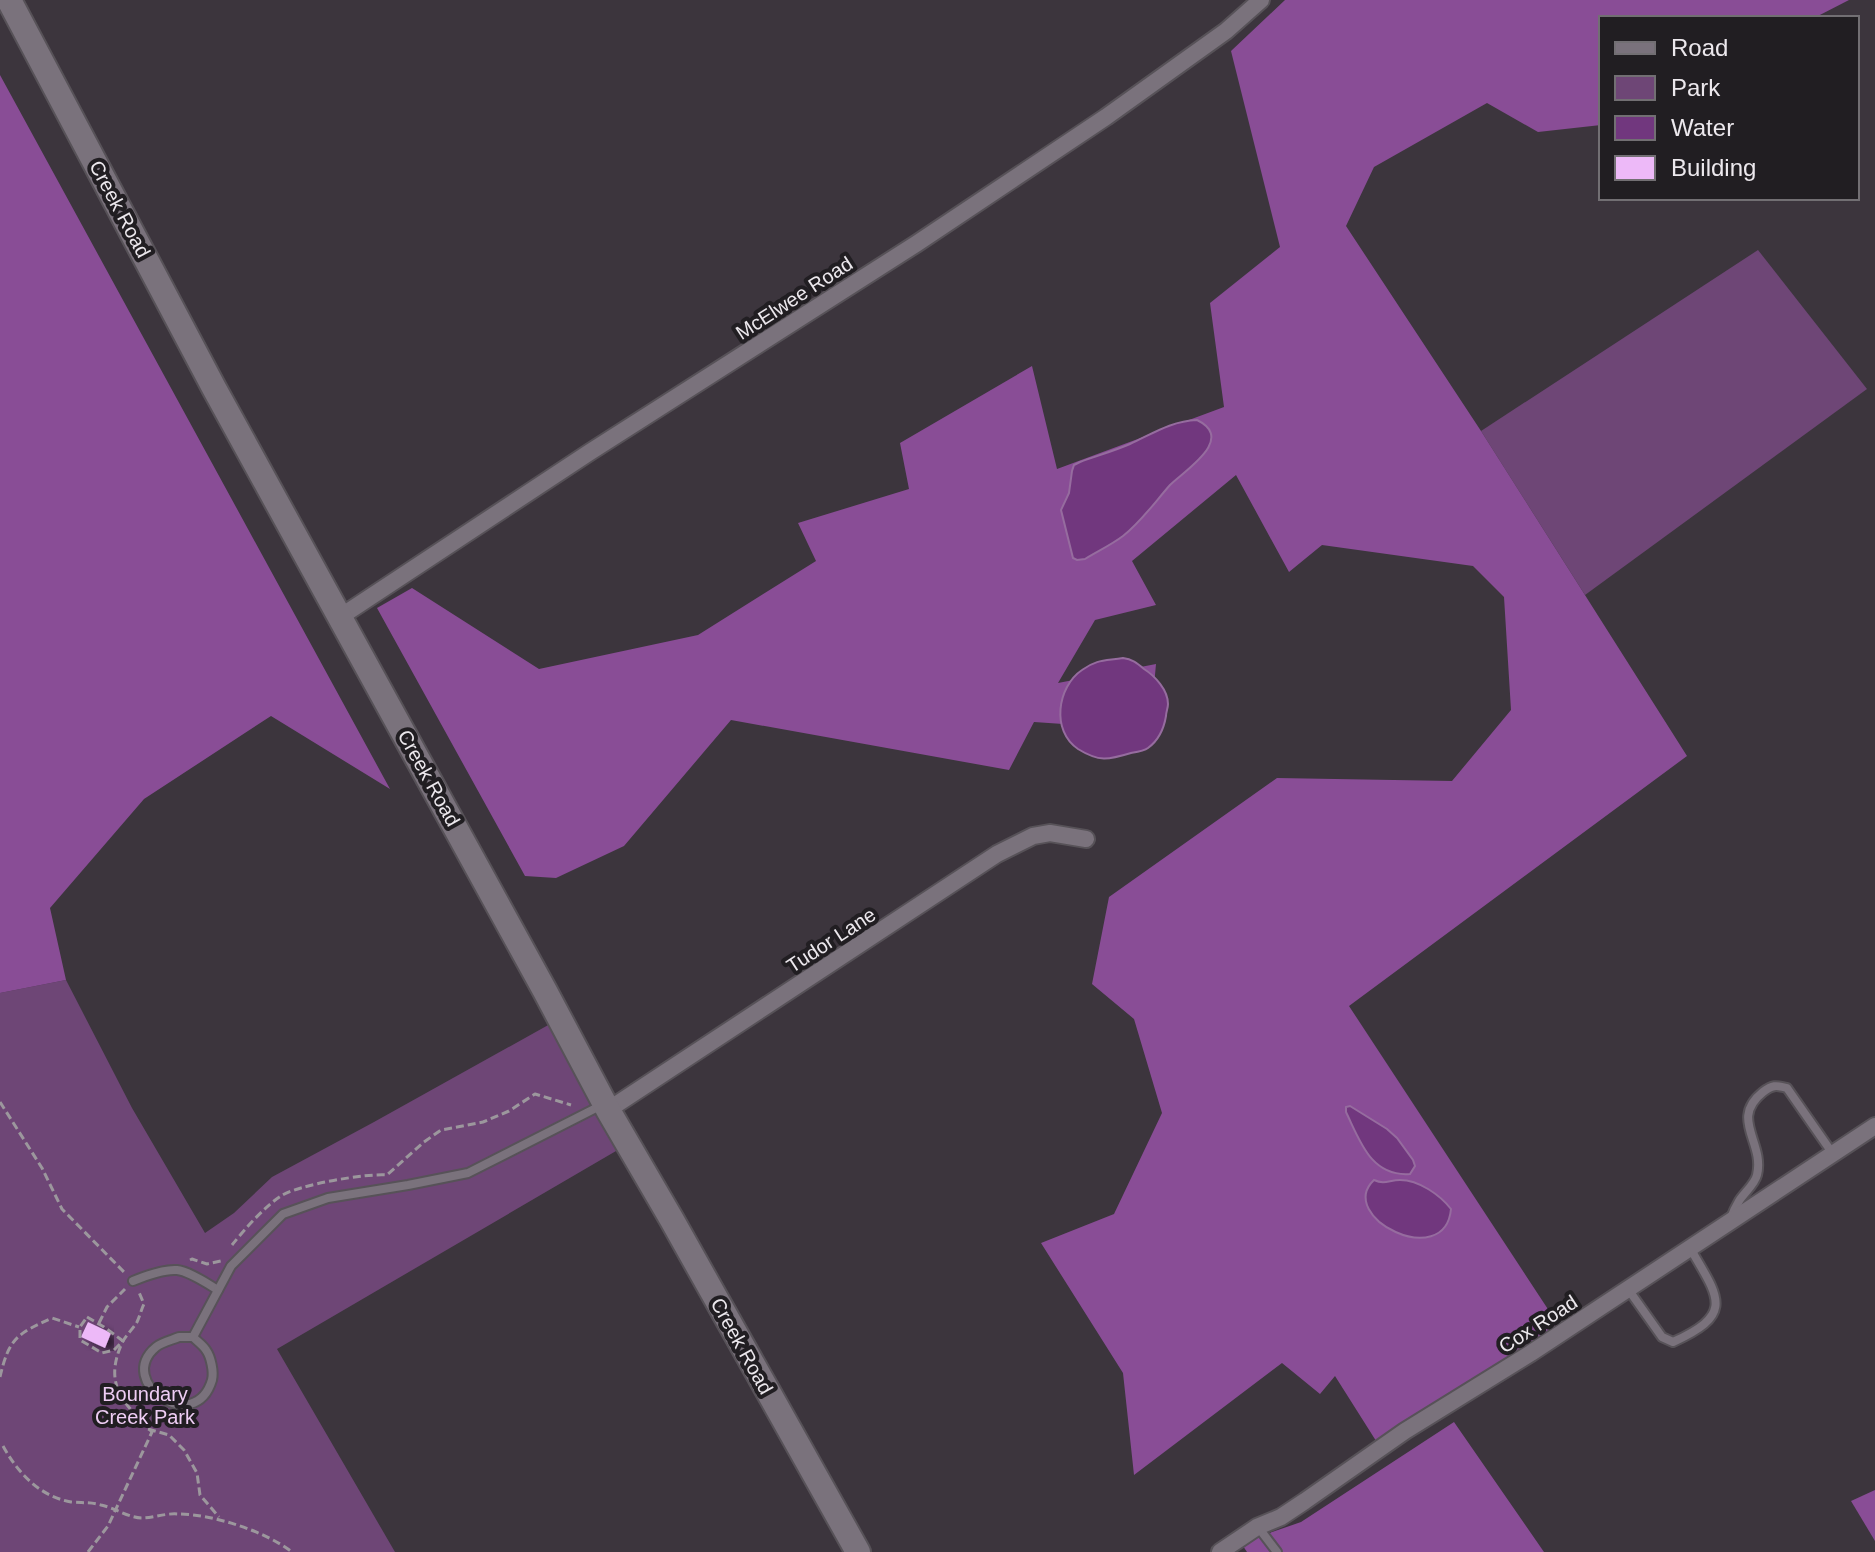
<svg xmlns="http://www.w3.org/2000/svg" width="1875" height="1552" viewBox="0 0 1875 1552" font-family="Arial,sans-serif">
  <defs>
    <filter id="shadow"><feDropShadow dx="8" dy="5" stdDeviation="4" flood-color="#0009"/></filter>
  </defs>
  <rect width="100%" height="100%" fill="#3c353d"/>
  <g fill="#6e4676">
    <path d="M 1758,250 L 1867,389 L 1585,595 L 1481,431 Z"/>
    <path d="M 66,980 L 132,1108 L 205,1233 L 234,1213 L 272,1177 L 374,1122 L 559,1019 L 628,1144 L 277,1349 L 395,1552 L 0,1552 L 0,993 Z"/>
  </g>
  <g fill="#894d96">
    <path d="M 1285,0 L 1849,0 L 1814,18 L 1601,18 L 1601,125 L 1538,132 L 1487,103 L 1374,167 L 1346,226 L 1481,431 L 1687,756 L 1349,1006 L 1559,1326 L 1378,1444 L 1335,1376 L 1320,1394 L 1282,1363 L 1134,1475 L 1123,1373 L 1041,1243 L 1114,1214 L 1162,1113 L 1134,1019 L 1092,984 L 1109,897 L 1277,778 L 1452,781 L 1511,710 L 1504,597 L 1473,566 L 1322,545 L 1289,572 L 1236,475 L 1132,561 L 1156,605 L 1095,620 L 1058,683 L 1156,664 L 1150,730 L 1034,722 L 1009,770 L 731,720 L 624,846 L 556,878 L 525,876 L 377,608 L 412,588 L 539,669 L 698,635 L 816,561 L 798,523 L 909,489 L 900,443 L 1032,366 L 1057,469 L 1224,407 L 1210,303 L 1280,247 L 1231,51 Z"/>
    <path d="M 0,75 L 390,789 L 271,716 L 144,799 L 50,908 L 66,980 L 0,993 Z"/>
    <path d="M 1454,1422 L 1544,1552 L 1247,1552 L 1241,1543 L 1301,1522 Z"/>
    <path d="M 1875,1490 L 1875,1541 L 1851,1501 Z"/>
  </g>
  <g fill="#71377e" stroke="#966c9f" stroke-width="2">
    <path d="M 1197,420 C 1236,439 1185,470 1170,485 C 1155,502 1141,522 1123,536 C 1111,545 1098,551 1085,559 L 1077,560 L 1073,558 L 1061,510 L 1069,493 L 1072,471 L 1074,465 L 1080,462 C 1096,456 1114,451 1130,444 C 1152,434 1171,421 1197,420 Z"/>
    <path d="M 1123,658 C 1132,659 1137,663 1144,669 C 1155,676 1168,690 1168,704 C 1168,708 1166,712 1166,716 C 1164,728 1159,740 1148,748 C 1144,751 1137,752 1131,753 C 1108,760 1099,762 1078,749 C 1051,731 1057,687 1082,670 C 1097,659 1106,661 1123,658 Z"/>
    <path d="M 1350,1106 L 1387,1129 L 1397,1138 L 1413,1160 L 1415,1166 L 1410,1174 C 1371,1177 1360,1141 1346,1112 L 1346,1107 Z"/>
    <path d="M 1374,1180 C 1385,1185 1389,1180 1400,1180 C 1419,1180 1440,1195 1451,1209 C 1445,1272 1335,1217 1374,1180 Z"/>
  </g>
  <path fill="#edb9f8" filter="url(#shadow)" d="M 88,1322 L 111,1333 L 105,1348 L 81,1337 Z"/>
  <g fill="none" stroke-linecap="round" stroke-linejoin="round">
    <g stroke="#575258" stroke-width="12">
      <g id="lane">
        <path d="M 1731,1218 C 1733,1212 1736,1206 1739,1201 C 1744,1193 1755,1184 1757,1175 C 1765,1142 1729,1119 1763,1092 C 1772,1085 1776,1085 1787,1088 L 1833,1154"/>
        <path d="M 133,1281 C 145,1276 165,1269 177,1270 C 189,1271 208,1284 218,1290"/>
        <path d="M 1628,1289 L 1662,1337 L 1673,1342 C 1735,1314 1719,1298 1690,1248"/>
        <path d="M 179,1337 L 193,1337 C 197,1341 203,1345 206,1350 C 211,1357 214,1372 212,1380 C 195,1437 114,1382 156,1347 C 162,1342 172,1340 179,1337 Z"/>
        <path d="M 193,1337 L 231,1266 L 283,1214 L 328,1198 L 408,1185 L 468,1173 L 600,1106"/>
        <path d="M 1258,1527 L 1277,1552"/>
      </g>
    </g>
    <g stroke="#575258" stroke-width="20">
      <g id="street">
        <path d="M 340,617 L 590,452 L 916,244 L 1106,117 L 1226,31 L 1261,0"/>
        <path d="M 608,1110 L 997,854 L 1033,836 L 1050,833 L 1086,839"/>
        <path d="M 1220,1552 L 1257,1527 L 1281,1517 L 1305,1501 L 1405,1431 L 1531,1353 L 1875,1126"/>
      </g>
    </g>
    <g stroke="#575258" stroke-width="28">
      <path id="secondary" d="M 9,0 L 214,388 L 545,991 L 608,1110 L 672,1220 L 858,1552"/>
    </g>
    <g stroke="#9c979d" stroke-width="3" stroke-dasharray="8 4" stroke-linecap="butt">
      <path d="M 0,1102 L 42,1168 L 62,1209 L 124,1272"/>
      <path d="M 232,1245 C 244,1230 265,1206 281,1196 C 297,1185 367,1173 387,1175 L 424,1142 L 441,1130 L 483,1122 L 509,1111 L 535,1094 L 571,1105"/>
      <path d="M 190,1260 L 192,1259 L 207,1264 L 221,1261"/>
      <path d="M 87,1317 L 104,1327 L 123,1341 L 114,1350 L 102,1353 L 80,1340 L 80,1327 Z"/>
      <path d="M 99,1323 L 107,1307 L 125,1289"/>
      <path d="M 0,1377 C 9,1338 17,1334 52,1318 L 79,1327"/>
      <path d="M 148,1429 L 169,1435 L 184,1450 L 197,1473 L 200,1495 L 219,1517"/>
      <path d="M 3,1446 C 18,1473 39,1496 71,1502 C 82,1503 91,1502 101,1505 C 115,1508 129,1518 142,1518 C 153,1518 165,1513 178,1514 C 212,1514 265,1531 292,1552"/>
      <path d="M 88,1552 L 108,1526 L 152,1432 C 124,1403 103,1386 122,1343 C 126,1335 133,1329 137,1322 C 140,1316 141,1310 144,1304 L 138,1290"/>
    </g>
    <use href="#lane" stroke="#7a727c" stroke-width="8"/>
    <use href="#street" stroke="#7a727c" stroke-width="16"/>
    <use href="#secondary" stroke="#7a727c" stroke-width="24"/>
  </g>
  <g text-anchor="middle" stroke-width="8" stroke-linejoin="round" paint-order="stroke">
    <g font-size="20" fill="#ece8ed" stroke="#211e22">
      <text transform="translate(120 209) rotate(62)" y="7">Creek Road</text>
      <text transform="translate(794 298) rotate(-33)" y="7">McElwee Road</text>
      <text transform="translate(429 778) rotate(61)" y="7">Creek Road</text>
      <text transform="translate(831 940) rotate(-33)" y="7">Tudor Lane</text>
      <text transform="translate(1538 1324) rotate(-33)" y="7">Cox Road</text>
      <text transform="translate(742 1346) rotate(61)" y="7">Creek Road</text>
    </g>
    <g font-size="20" fill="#eecdf4" stroke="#211e22">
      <text x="145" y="1401">Boundary<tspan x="145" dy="23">Creek Park</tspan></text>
    </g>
  </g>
  <rect x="1599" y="16" width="260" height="184" fill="#211e22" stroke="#726f73" stroke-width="2"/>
  <rect x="1615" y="42" width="40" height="12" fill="#7a727c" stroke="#726f73" stroke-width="2"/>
  <text x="1671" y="56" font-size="24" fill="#ece8ed">Road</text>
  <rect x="1615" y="76" width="40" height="24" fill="#6e4676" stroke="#726f73" stroke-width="2"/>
  <text x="1671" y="96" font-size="24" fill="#ece8ed">Park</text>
  <rect x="1615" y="116" width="40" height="24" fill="#71377e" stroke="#726f73" stroke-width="2"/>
  <text x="1671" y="136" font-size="24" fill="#ece8ed">Water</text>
  <rect x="1615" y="156" width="40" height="24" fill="#edb9f8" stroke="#726f73" stroke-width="2"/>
  <text x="1671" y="176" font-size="24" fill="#ece8ed">Building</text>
</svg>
